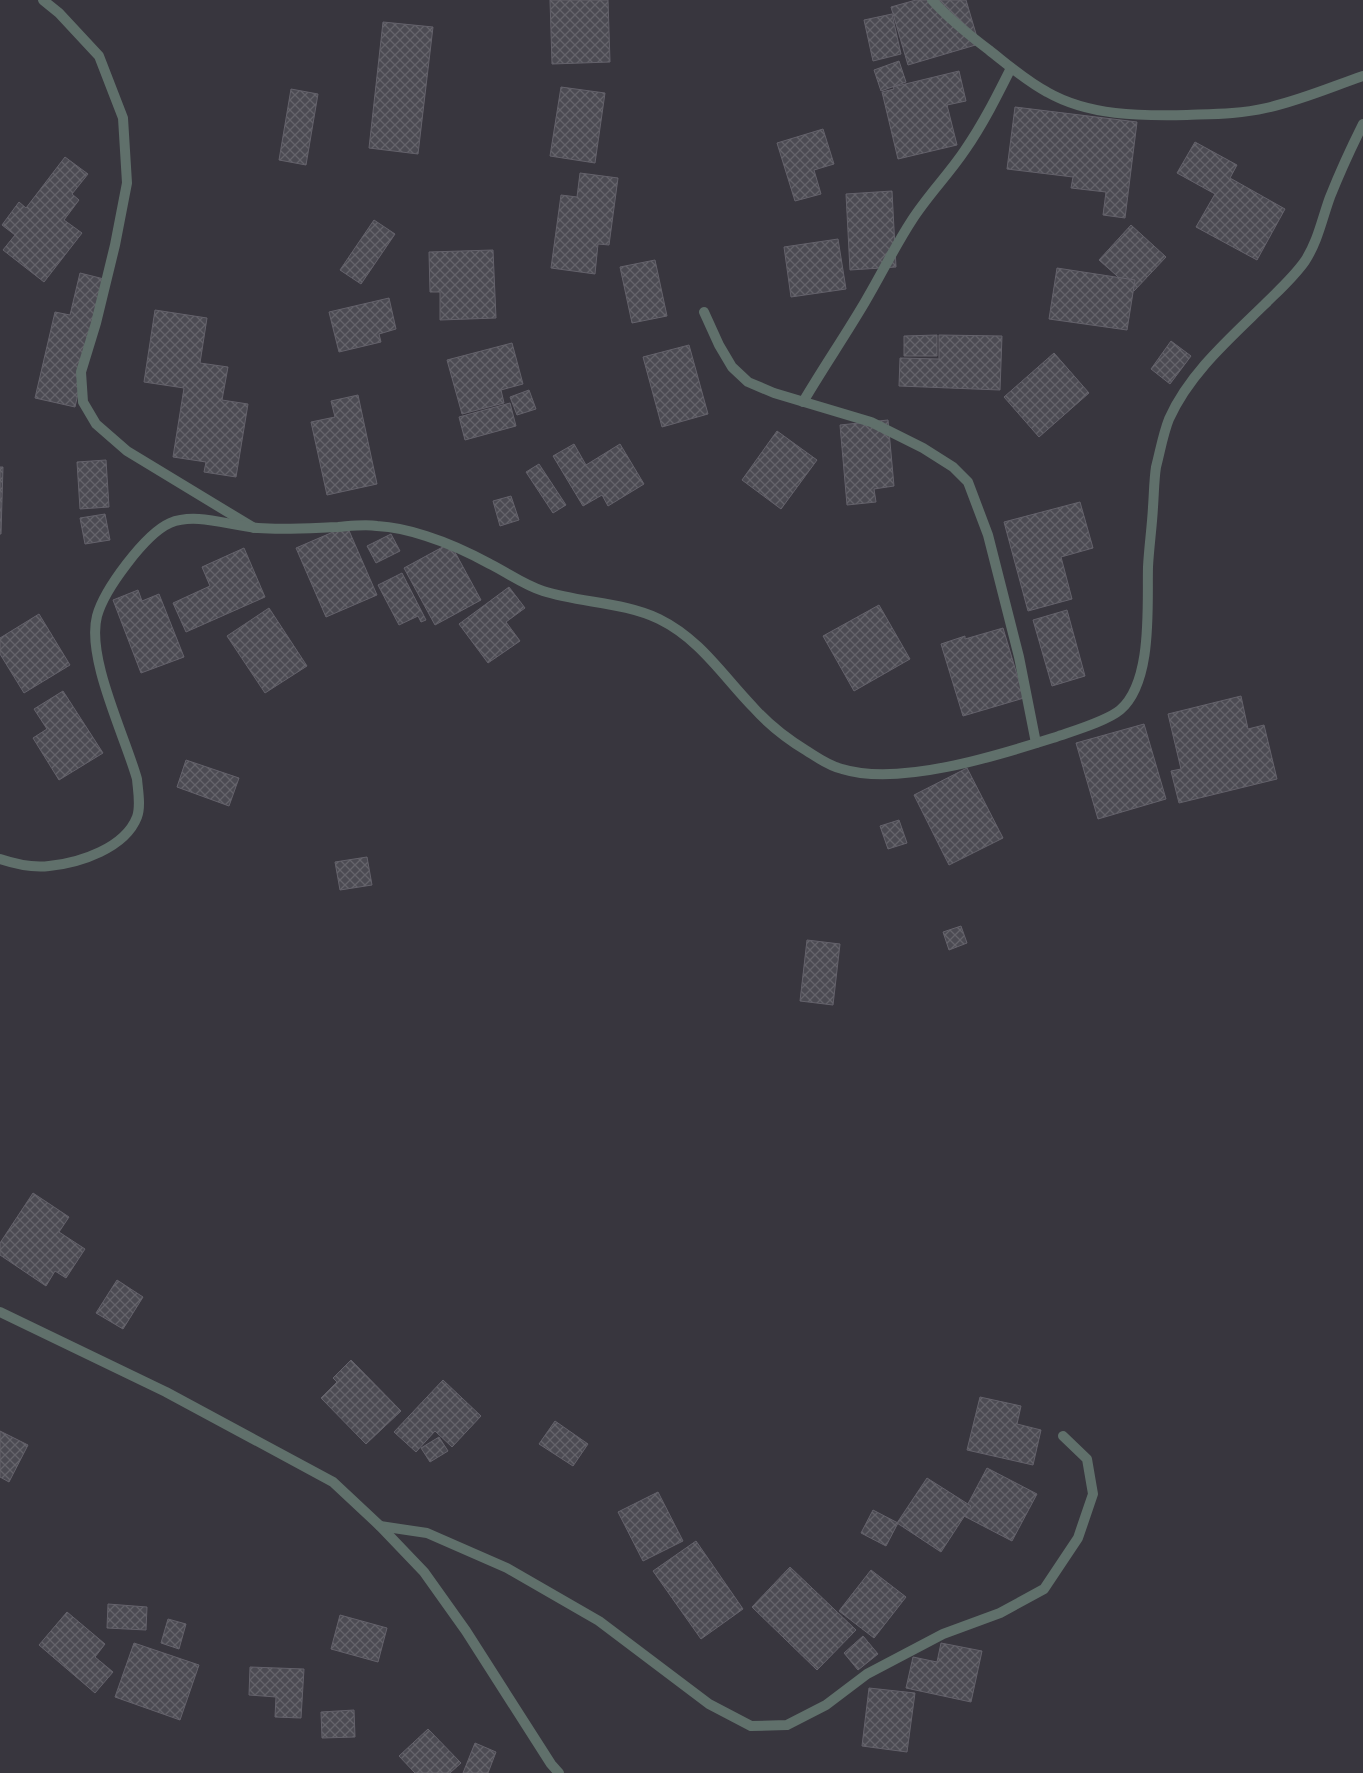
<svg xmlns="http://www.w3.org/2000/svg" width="1363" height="1773" viewBox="0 0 1363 1773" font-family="Bitter,serif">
  <defs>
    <pattern id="building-cross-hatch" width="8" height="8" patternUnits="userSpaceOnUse" patternTransform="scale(1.25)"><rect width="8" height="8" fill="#4c4b53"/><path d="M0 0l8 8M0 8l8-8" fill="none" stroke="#65646b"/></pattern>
  </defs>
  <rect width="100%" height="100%" fill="#38363e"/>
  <g fill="url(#building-cross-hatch)" stroke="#64626b">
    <path d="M 550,0 L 608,0 L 610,62 L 552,64 Z"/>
    <path d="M 916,0 L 966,0 L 979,44 L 908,65 L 891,7 Z"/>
    <path d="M 892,14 L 901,54 L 873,61 L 864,20 Z"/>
    <path d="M 383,22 L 433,27 L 418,154 L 369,148 Z"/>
    <path d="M 899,61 L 906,82 L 881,91 L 874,70 Z"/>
    <path d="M 959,71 L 966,101 L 947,105 L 957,145 L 898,159 L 882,92 L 894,89 L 893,87 Z"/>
    <path d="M 561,87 L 605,93 L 595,163 L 550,156 Z"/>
    <path d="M 291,89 L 318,94 L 306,165 L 279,160 Z"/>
    <path d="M 1015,107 L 1137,122 L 1125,218 L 1103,215 L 1106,192 L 1071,188 L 1073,177 L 1007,169 Z"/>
    <path d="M 823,129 L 834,164 L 814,170 L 821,194 L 795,201 L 777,143 Z"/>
    <path d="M 1195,142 L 1237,165 L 1230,178 L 1285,209 L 1257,260 L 1196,227 L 1215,194 L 1177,173 Z"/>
    <path d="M 65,157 L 88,174 L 72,194 L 79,200 L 64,220 L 82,233 L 44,282 L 3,250 L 15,235 L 2,225 L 19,202 L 26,208 Z"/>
    <path d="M 580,173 L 618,178 L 609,245 L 598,244 L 595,274 L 551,268 L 561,195 L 577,197 Z"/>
    <path d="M 892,191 L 896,267 L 850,270 L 846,194 Z"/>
    <path d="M 374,220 L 395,234 L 361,284 L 340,270 Z"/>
    <path d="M 1131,225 L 1166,257 L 1134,291 L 1099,260 Z"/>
    <path d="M 838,239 L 846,289 L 791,297 L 784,247 Z"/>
    <path d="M 493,250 L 496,318 L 440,320 L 440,292 L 430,292 L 429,252 Z"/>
    <path d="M 655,260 L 667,316 L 632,323 L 620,267 Z"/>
    <path d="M 1057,268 L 1135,280 L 1127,330 L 1049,319 Z"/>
    <path d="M 80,273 L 104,279 L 75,407 L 35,398 L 55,312 L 70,315 Z"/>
    <path d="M 389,298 L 396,329 L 379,334 L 381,342 L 339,352 L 329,312 Z"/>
    <path d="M 155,310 L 207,318 L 200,363 L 228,367 L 222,400 L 248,404 L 236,477 L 204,472 L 206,462 L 173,457 L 184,388 L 144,382 Z"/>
    <path d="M 937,335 L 937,356 L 904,356 L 904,336 Z"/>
    <path d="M 939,335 L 1002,336 L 1000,390 L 899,386 L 900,358 L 939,359 Z"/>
    <path d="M 1171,341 L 1191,356 L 1170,384 L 1151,369 Z"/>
    <path d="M 512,343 L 523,384 L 501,390 L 504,403 L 462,414 L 447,360 Z"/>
    <path d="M 689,345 L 708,414 L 662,427 L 643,357 Z"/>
    <path d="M 1054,353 L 1089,393 L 1039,437 L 1004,397 Z"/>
    <path d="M 529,390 L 536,409 L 517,415 L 510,397 Z"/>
    <path d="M 358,395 L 377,484 L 327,495 L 311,422 L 335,417 L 331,401 Z"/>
    <path d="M 510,403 L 516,426 L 465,440 L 459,417 Z"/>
    <path d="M 888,420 L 894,486 L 874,489 L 876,502 L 847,505 L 840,425 Z"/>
    <path d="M 777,431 L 817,460 L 781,509 L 742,480 Z"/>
    <path d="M 574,444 L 586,465 L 620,444 L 644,484 L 608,506 L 602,495 L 583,506 L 553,456 Z"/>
    <path d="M 106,460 L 109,507 L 80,509 L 77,462 Z"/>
    <path d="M 539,464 L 566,505 L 553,513 L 526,472 Z"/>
    <path d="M 0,467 L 3,467 L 1,534 L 0,534 Z"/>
    <path d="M 511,496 L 519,520 L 500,526 L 493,501 Z"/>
    <path d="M 1080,502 L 1093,548 L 1061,557 L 1072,599 L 1028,611 L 1004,522 Z"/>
    <path d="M 105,514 L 110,540 L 85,544 L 80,518 Z"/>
    <path d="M 347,526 L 377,595 L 326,617 L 296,548 Z"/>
    <path d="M 391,534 L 400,551 L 376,563 L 367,546 Z"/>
    <path d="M 450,543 L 481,600 L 435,625 L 404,568 Z"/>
    <path d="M 244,548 L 265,597 L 186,632 L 173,603 L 210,586 L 202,567 Z"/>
    <path d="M 402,573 L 426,620 L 421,622 L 418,616 L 399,625 L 378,585 Z"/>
    <path d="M 509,587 L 525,608 L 506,622 L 520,641 L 488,663 L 459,624 Z"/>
    <path d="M 138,590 L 142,601 L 159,594 L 184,657 L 141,673 L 113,600 Z"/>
    <path d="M 879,605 L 910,659 L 854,691 L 823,636 Z"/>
    <path d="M 269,608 L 307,666 L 265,693 L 227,636 Z"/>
    <path d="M 1067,610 L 1085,676 L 1052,686 L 1033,620 Z"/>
    <path d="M 39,614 L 70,665 L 24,693 L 0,654 L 0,638 Z"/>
    <path d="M 1003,628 L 1024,698 L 963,716 L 941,644 L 965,636 L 965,639 Z"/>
    <path d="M 63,691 L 103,753 L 59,780 L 33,738 L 47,729 L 34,709 Z"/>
    <path d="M 1241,696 L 1248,729 L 1264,725 L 1277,779 L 1179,803 L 1171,771 L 1181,769 L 1168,714 Z"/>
    <path d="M 1144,724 L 1166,799 L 1098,819 L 1076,743 Z"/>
    <path d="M 186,760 L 239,778 L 229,806 L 177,787 Z"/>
    <path d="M 967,768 L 1003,838 L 949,865 L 914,795 Z"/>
    <path d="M 899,820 L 907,843 L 888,849 L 880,826 Z"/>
    <path d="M 367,857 L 372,885 L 340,890 L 335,862 Z"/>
    <path d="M 961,926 L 967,943 L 949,950 L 943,932 Z"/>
    <path d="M 807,940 L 840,944 L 833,1005 L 800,1001 Z"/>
    <path d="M 33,1193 L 69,1217 L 59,1232 L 85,1249 L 66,1278 L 55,1271 L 46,1286 L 0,1255 L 0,1243 Z"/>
    <path d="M 117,1280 L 143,1297 L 123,1329 L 96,1313 Z"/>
    <path d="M 351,1360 L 401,1411 L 366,1444 L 321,1398 L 337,1382 L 333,1378 Z"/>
    <path d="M 443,1380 L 481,1416 L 452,1447 L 435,1431 L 416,1452 L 394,1432 Z"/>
    <path d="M 980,1397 L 1021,1406 L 1017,1424 L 1041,1430 L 1033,1465 L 967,1450 Z"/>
    <path d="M 555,1421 L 588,1444 L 573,1466 L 539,1444 Z"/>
    <path d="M 0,1431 L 28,1445 L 9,1482 L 0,1477 Z"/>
    <path d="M 439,1437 L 448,1451 L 430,1462 L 421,1448 Z"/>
    <path d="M 987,1468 L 1037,1494 L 1012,1541 L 962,1515 Z"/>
    <path d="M 927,1478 L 971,1506 L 941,1552 L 897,1523 Z"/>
    <path d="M 658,1492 L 683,1541 L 643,1561 L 618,1512 Z"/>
    <path d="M 873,1510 L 898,1523 L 886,1546 L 861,1533 Z"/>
    <path d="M 696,1541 L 743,1609 L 701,1639 L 653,1571 Z"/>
    <path d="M 790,1567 L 856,1630 L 817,1670 L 752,1607 Z"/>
    <path d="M 871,1570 L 906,1597 L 874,1638 L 839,1611 Z"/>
    <path d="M 108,1604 L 147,1607 L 146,1630 L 107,1628 Z"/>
    <path d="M 67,1612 L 105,1644 L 95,1657 L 113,1672 L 95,1693 L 39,1645 Z"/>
    <path d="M 340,1615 L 387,1628 L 378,1662 L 331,1649 Z"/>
    <path d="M 168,1619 L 186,1624 L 179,1649 L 161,1643 Z"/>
    <path d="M 863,1636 L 878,1654 L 858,1670 L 844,1653 Z"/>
    <path d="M 134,1643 L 199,1665 L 180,1720 L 115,1697 Z"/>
    <path d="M 941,1643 L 982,1651 L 971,1702 L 906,1688 L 913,1657 L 937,1662 Z"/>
    <path d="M 250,1667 L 304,1669 L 301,1718 L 275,1717 L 276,1697 L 249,1695 Z"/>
    <path d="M 869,1688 L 915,1693 L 907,1752 L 862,1746 Z"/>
    <path d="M 354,1710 L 355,1737 L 322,1738 L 321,1712 Z"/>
    <path d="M 428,1729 L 461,1763 L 450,1773 L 415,1773 L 399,1756 Z"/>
    <path d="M 475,1743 L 496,1752 L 488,1773 L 463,1773 Z"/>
  </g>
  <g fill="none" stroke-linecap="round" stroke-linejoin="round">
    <g stroke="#60706b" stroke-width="10">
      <path d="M 43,0 L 59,13 L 99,56 L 123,118 L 127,183 L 115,245 L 96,323 L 81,372 L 83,402 L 96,424 L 127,451 L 254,528"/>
      <path d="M 932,0 C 949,19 969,35 989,50 C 1008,65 1026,81 1047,92 C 1089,116 1140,116 1187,115 C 1214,114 1240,114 1266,108 C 1299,101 1331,87 1363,76"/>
      <path d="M 704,312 L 719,345 L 732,367 L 748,382 L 774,393 L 871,422 L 923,448 L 953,467 L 968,482 L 988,535 L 1019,657 L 1036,743"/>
      <path d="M 803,402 C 823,368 845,336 865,302 C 881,275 895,246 912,220 C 928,195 949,174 965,150 C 983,124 997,96 1011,68"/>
      <path d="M 0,1312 L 166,1392 L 333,1482 L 380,1526 L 424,1572 L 466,1631 L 551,1764 L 559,1773"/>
      <path d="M 380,1526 L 427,1533 L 507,1568 L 599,1621 L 709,1704 L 751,1726 L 787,1725 L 826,1705 L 867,1674 L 943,1634 L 1000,1613 L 1044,1589 L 1078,1538 L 1093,1494 L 1087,1459 L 1063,1436"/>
    </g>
    <path stroke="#60706b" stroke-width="10" d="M 0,859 C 15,864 33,868 49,866 C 80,863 125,848 137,817 C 141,806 138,791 137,779 C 125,736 86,658 97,616 C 104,590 145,534 170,523 C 196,512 230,526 258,528 C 285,530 311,528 338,527 C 351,526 365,524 377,526 C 394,527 411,531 426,536 C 448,543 470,553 490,564 C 508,573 524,585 543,591 C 581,603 623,602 659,619 C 700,639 723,676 753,707 C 769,725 787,739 807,751 C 818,758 829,766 842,769 C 900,787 999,755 1056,737 C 1073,731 1107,721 1120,710 C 1153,682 1147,606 1148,567 C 1149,547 1152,527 1153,507 C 1154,494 1154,480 1156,467 C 1160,452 1163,434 1169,419 C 1189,374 1229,339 1264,305 C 1278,291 1293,278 1305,261 C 1318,241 1322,219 1330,197 C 1340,172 1351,148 1363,124"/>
  </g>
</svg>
